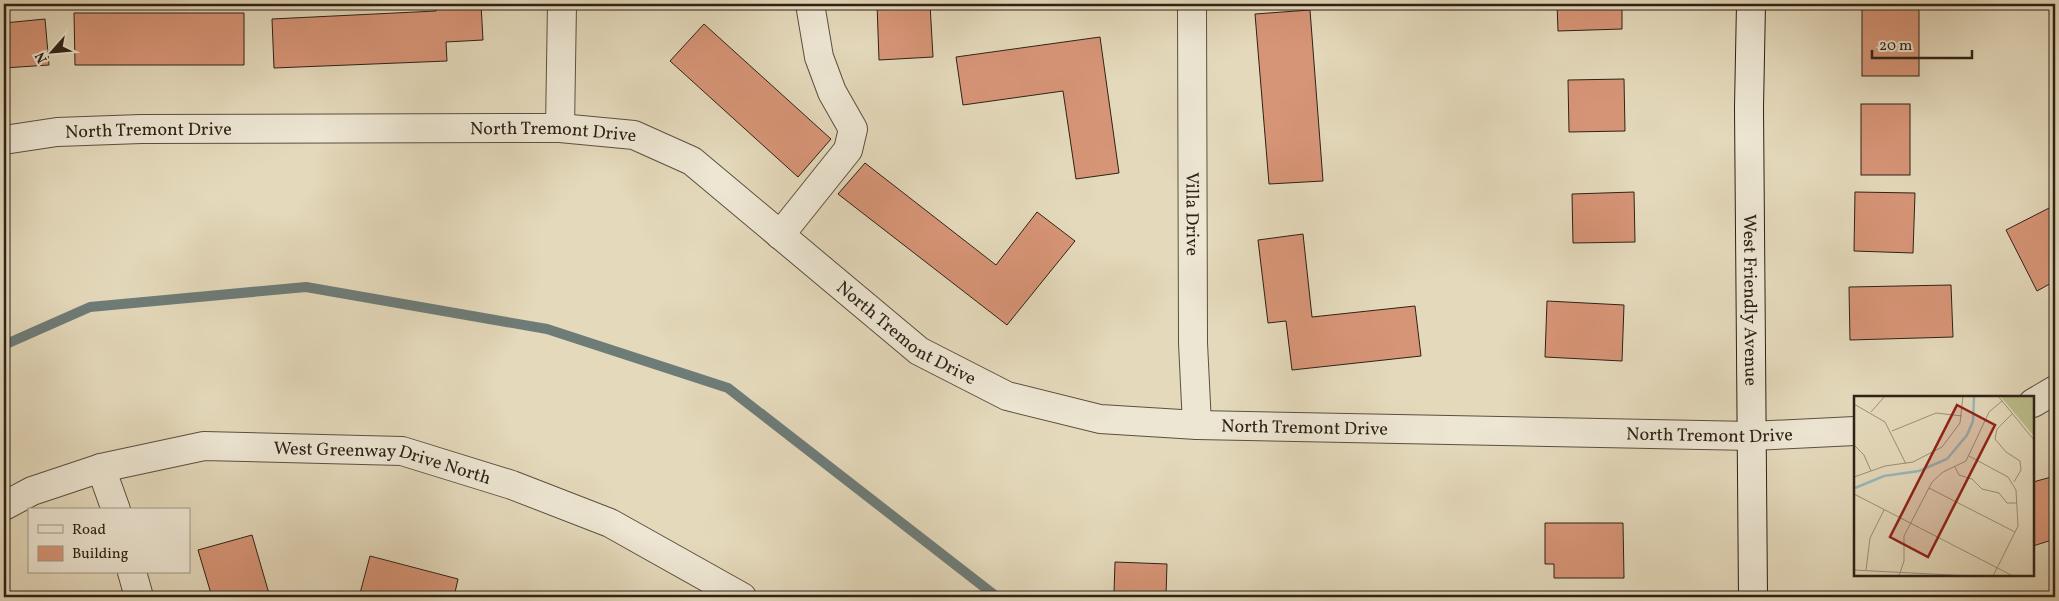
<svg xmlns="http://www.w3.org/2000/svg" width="2059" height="601" viewBox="0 0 2059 601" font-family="Vollkorn,serif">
  <rect width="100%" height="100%" fill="#e4d9bb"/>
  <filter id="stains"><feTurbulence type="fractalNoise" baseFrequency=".004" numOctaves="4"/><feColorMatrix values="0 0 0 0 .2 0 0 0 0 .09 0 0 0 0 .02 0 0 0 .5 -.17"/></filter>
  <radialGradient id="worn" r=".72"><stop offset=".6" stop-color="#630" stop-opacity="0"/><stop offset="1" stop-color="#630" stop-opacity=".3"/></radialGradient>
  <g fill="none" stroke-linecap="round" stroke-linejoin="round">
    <path stroke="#6e7c78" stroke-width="10" d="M 4,345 L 90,307 L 306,287 L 547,329 L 728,388 L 997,597"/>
  </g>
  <g fill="#d79577" stroke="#2d2216">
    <path d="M 436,4 L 481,4 L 483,40 L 446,42 L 447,61 L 274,68 L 272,19 L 436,11 Z"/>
    <path d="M 877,4 L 930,4 L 933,57 L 879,60 Z"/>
    <path d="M 1557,4 L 1639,4 L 1639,7 L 1622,8 L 1622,29 L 1558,31 Z"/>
    <rect x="1862" y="9" width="57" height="67"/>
    <path d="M 1310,10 L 1323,181 L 1269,184 L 1255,14 Z"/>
    <path d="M 74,13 L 244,13 L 244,65 L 75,65 Z"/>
    <path d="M 45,19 L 49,65 L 4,68 L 4,23 Z"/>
    <path d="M 704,24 L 831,139 L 798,177 L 670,61 Z"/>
    <path d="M 1100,37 L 1119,173 L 1076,179 L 1063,91 L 963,105 L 956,57 Z"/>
    <path d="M 1624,79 L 1625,131 L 1569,132 L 1568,80 Z"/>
    <rect x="1861" y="104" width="49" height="71"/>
    <path d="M 865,163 L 996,265 L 1037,212 L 1075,241 L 1007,325 L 838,194 Z"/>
    <path d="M 1634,192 L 1635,242 L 1573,243 L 1572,194 Z"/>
    <path d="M 1855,192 L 1915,193 L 1913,253 L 1854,251 Z"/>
    <path d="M 2055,205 L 2055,281 L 2037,291 L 2006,230 Z"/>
    <path d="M 1303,234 L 1312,317 L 1415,306 L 1421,356 L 1292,370 L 1286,321 L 1268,323 L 1258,240 Z"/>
    <path d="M 1951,285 L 1953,337 L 1850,340 L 1849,287 Z"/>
    <path d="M 1547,301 L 1624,305 L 1622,361 L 1545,357 Z"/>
    <path d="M 2055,476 L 2055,539 L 2033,546 L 2033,482 Z"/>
    <path d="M 1545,523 L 1623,523 L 1624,578 L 1554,578 L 1554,564 L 1545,564 Z"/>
    <path d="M 252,535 L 270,597 L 212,597 L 198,550 Z"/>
    <path d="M 370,556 L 458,579 L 454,597 L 359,597 Z"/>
    <path d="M 1115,562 L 1167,564 L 1166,595 L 1114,593 Z"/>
    <rect x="1871" y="575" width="68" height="1"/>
  </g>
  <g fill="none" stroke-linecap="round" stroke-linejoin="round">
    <g stroke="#5b503f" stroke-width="30">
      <g id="street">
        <path id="s1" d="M 1192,4 L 1193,343 L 1197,425"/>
        <path d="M 560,128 L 562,4"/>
        <path id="s2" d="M 4,140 L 57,132 L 141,129 L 560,128 L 634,135 L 692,161 L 919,351 L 1007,396 L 1100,419 L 1197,425 L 1752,436 L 1855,431"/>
        <path d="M 780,235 L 848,150 L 853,129 L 832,92 L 819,57 L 810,4"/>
        <path d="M 2033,403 L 2055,390"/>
        <path d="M 101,468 L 116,510"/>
        <path id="s3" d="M 4,506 L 32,491 L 101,468 L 204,446 L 402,451 L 512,485 L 610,523 L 742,597"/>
        <path d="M 132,572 L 139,597"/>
      </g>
    </g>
    <g stroke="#2d2216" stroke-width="30">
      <g id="secondary">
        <path id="s4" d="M 1751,4 L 1749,107 L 1753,597"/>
      </g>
    </g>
    <use href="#street" stroke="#ede6d3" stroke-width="28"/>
    <use href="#secondary" stroke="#ede6d3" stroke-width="28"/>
  </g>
  <g text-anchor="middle" stroke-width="5" stroke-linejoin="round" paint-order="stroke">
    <g font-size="18" fill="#2d2216" stroke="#ede6d3">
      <text dy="6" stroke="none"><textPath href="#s2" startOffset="145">North Tremont Drive</textPath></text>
      <text dy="6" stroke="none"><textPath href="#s2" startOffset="550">North Tremont Drive</textPath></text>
      <text dy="6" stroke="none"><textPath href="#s1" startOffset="210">Villa Drive</textPath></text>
      <text dy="6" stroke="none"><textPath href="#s4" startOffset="296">West Friendly Avenue</textPath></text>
      <text dy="6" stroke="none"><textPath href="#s2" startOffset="970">North Tremont Drive</textPath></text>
      <text dy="6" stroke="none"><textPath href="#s2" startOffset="1390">North Tremont Drive</textPath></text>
      <text dy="6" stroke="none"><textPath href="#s2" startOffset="1795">North Tremont Drive</textPath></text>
      <text dy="6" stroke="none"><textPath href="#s3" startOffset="390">West Greenway Drive North</textPath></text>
    </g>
  </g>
  <g transform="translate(1854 396)">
    <rect width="180" height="180" fill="#e4d9bb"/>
    <path d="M 146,0 L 180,0 L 180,40 Z" fill="#bbbd8c"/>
    <path fill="none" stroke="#9ab8ba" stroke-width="2.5" d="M 1,92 L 30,80 L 65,75 L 93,63 L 113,39 L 119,25 L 120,1"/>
    <path fill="none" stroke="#9b9079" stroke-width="1" d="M 144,0 L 180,44M 0,8 L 31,26 L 52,68M 17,16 L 31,0M 158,18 L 143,33 L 141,43 L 152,56 L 166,65 L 167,74 L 160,86M 38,35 L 82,17 L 108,20M 0,49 L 10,59 L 17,75M 115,60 L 154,81 L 162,94 L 164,130 L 139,180M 101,71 L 105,79 L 118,83 L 128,93 L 145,97 L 153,107 L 163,107M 0,81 L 31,70 L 59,66 L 88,51 L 106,27 L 109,0M 75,92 L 161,136M 0,98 L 159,180M 0,174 L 116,180M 12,174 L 16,142 L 30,114M 45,180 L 50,165 L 50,140 L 78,86 L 89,76 L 112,65 L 135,16 L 148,5"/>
    <path fill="#8f2418" fill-opacity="0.15" stroke="#8f2418" stroke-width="2.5" d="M 103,9 L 141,29 L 74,161 L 36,141 Z"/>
    <rect width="180" height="180" fill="none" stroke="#2d2216" stroke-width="2.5"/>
  </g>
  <rect width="2059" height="601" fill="none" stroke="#e4d9bb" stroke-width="20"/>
  <rect x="5" y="5" width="2049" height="591" fill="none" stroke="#2d2216" stroke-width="2.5"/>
  <rect x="10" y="10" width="2039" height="581" fill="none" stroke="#2d2216"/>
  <rect x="28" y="508" width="162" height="65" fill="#ede6d3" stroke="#a09887"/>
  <rect x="38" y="525" width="25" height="8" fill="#ede6d3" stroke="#a09887"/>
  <text x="72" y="534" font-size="15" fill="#2d2216">Road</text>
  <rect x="38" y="546" width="25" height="15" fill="#d79577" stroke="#a09887"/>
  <text x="72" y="558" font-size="15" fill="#2d2216">Building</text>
  <g transform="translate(52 52) rotate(243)" stroke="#ede6d3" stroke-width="4" paint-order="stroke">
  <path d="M0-4L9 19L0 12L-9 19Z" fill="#2d2216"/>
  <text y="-8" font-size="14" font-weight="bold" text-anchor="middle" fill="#2d2216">N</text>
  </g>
  <path d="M1872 50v8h100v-8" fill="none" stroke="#2d2216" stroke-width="2.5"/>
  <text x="1879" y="50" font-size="15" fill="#2d2216" stroke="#ede6d3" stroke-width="4" paint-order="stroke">20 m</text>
  <rect width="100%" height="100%" filter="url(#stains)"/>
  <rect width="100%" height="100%" fill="url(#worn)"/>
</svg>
